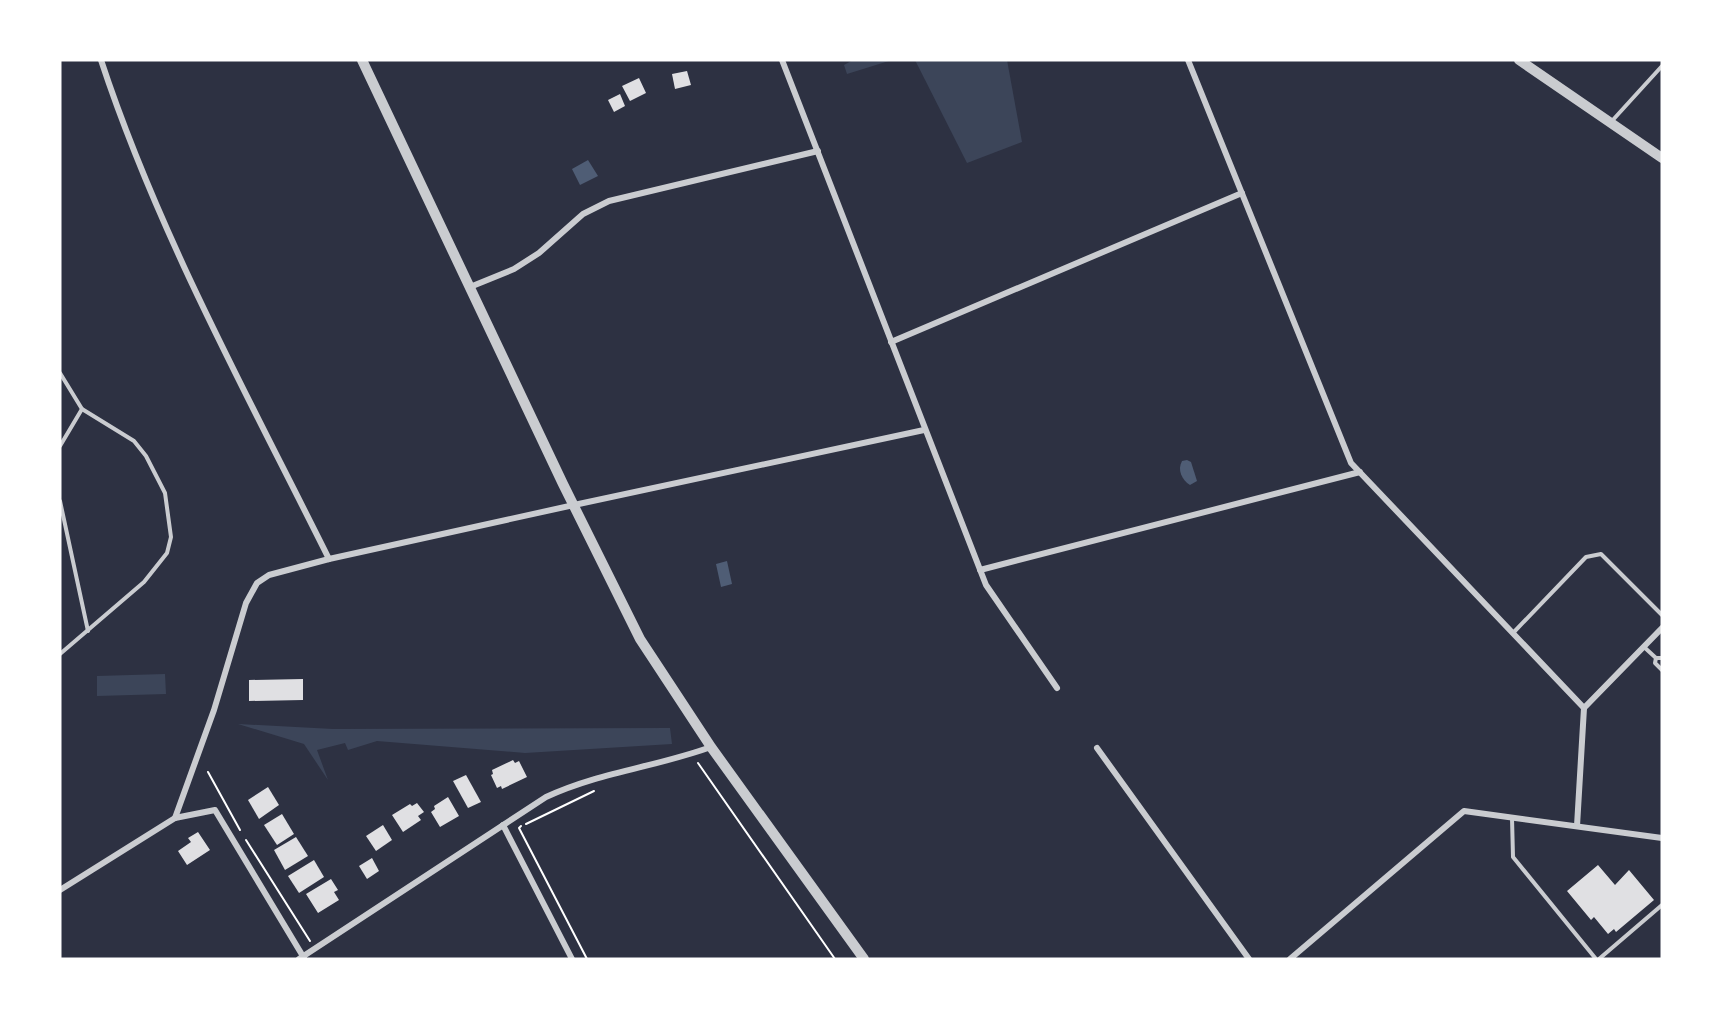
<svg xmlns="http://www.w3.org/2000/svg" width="1722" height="1019" viewBox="0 0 1722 1019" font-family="'Titillium Web',sans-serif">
  <rect width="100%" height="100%" fill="#2d3142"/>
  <g fill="#3c4559">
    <path d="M 853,60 L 892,60 L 847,74 L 844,65 Z"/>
    <path d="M 915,60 L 1007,60 L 1022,142 L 967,163 Z"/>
    <path d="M 165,674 L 166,694 L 97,696 L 97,676 Z"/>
    <path d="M 238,724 L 333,729 L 670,728 L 672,744 L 525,753 L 377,741 L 348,750 L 345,743 L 317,750 L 328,780 L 304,744 Z"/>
  </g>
  <g fill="#4f5d75">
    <path d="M 588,160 L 598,176 L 580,185 L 572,169 Z"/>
    <path d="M 1187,460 L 1191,462 L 1197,481 L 1190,485 C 1182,480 1177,470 1182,461 Z"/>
    <path d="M 727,561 L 732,584 L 721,587 L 716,564 Z"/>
  </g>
  <g fill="#e0e0e3">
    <path d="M 687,71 L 691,85 L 675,89 L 672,74 Z"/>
    <path d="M 639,78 L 646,93 L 630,101 L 622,86 Z"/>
    <path d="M 620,94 L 625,106 L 614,112 L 608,100 Z"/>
    <path d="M 303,679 L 303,700 L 249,701 L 249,680 Z"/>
    <path d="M 513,760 L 515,763 L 519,761 L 527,777 L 502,789 L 501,786 L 497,788 L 491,775 L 493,774 L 492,770 Z"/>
    <path d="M 466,775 L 481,802 L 468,808 L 453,781 Z"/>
    <path d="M 268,787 L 279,805 L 259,819 L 248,800 Z"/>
    <path d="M 448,797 L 459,816 L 440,827 L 431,812 L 435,809 L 434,806 Z"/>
    <path d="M 417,803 L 424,812 L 418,816 L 421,820 L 403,832 L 392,815 L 410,804 L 412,806 Z"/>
    <path d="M 282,814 L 294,834 L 277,845 L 264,825 Z"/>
    <path d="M 383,825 L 392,840 L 376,851 L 366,836 Z"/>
    <path d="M 198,832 L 210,850 L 187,865 L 178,851 L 191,842 L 188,838 Z"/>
    <path d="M 296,837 L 308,856 L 285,870 L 274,850 Z"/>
    <path d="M 372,858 L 379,871 L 367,879 L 359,866 Z"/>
    <path d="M 314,860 L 324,877 L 299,893 L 288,876 Z"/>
    <path d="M 1598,865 L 1615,885 L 1629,870 L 1654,900 L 1616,932 L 1614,929 L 1608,934 L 1594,917 L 1591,920 L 1567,891 Z"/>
    <path d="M 331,879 L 338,890 L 334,892 L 339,900 L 318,913 L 306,894 Z"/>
  </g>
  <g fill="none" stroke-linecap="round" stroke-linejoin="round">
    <g stroke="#fff" stroke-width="2">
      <path d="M 698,763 L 835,959"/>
      <path d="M 208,772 L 240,830"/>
      <path d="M 526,824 L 594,791"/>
      <path d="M 521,826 L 519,828 L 587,959"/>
      <path d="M 246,840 L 310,941"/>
    </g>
    <g stroke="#caccd0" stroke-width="4">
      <path d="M 1611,122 L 1662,66"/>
      <path d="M 60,373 L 82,409 L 134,441 L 146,456 L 165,493 L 171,537 L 167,553 L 144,582 L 60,654"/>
      <path d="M 60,446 L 82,409"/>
      <path d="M 60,501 L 88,631"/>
      <path d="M 1513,633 L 1586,557 L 1601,554 L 1662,615"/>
      <path d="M 1644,647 L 1656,658 L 1655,663 L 1662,670"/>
      <path d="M 1656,658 L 1662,658"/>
      <path d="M 1512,818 L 1513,857 L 1596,959"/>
      <path d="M 1599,959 L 1662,905"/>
    </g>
    <g stroke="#caccd0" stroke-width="6">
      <path d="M 101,60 C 158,233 248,396 329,559"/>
      <path d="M 782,60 L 986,585 L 1057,688"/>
      <path d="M 1188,60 L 1351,463 L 1584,708 L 1577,826"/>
      <path d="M 470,287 L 514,269 L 539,253 L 583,214 L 609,201 L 818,151"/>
      <path d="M 891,342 L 1242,193"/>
      <path d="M 980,570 L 1360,472"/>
      <path d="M 1584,708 L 1662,628"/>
      <path d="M 1097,748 L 1249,959"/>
      <path d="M 175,818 L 214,710 L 246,603 L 257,583 L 269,575 L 329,559 L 574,505 L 924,430"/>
      <path d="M 503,825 L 572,959"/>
      <path d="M 60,890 L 175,818 L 215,810 L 304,958"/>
      <path d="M 299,959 L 546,797 C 600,772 656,767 711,747"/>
      <path d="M 1290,959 L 1464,811 L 1662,838"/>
    </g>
    <g stroke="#caccd0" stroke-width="10">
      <path d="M 362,60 L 563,484 L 640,639 L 711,747 L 864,959"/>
      <path d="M 1519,60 L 1662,158"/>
    </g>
  </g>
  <rect width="1722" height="1019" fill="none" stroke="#ffffff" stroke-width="123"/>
</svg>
